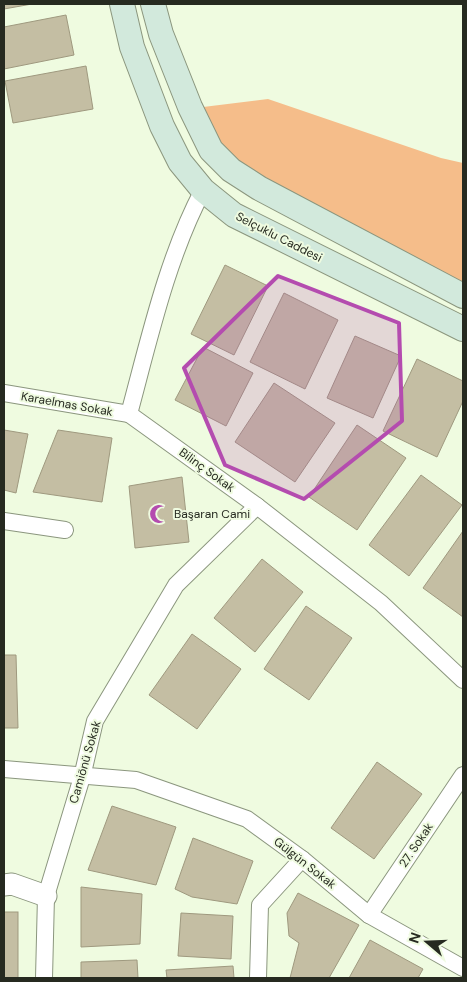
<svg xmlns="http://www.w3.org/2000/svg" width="467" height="982" viewBox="0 0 467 982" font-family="'DM Sans',sans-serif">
  <rect width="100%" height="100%" fill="#effbe0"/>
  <path fill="#f5bd8a" d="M 268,99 L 441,158 L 463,163 L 463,294 L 257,186 L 219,150 L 195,108 Z"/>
  <g fill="#c4bea3" stroke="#9f997f">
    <path d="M 4,4 L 32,4 L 4,9 Z"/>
    <path d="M 66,15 L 74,55 L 4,69 L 4,27 Z"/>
    <path d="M 86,66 L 93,109 L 13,123 L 5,81 Z"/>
    <path d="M 225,265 L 268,286 L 234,355 L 191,334 Z"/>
    <path d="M 284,293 L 338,320 L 305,389 L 250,362 Z"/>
    <path d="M 355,336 L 401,356 L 373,418 L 327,398 Z"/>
    <path d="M 203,347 L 253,373 L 226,426 L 175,400 Z"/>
    <path d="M 417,359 L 463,381 L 463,401 L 437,457 L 383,431 Z"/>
    <path d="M 274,383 L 335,423 L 295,482 L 235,442 Z"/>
    <path d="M 357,425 L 406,458 L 357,530 L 309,497 Z"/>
    <path d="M 4,430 L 28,434 L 16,493 L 4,490 Z"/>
    <path d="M 58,430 L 112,438 L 102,502 L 33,492 Z"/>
    <path d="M 421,475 L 462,505 L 409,576 L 369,545 Z"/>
    <path d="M 182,477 L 189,542 L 135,548 L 129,486 Z"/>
    <path d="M 463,531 L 463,617 L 423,588 Z"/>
    <path d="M 262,559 L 303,592 L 255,652 L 214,618 Z"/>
    <path d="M 306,606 L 352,638 L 309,700 L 264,669 Z"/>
    <path d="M 192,634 L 241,669 L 197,729 L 149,695 Z"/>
    <path d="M 4,655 L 16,655 L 18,728 L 4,728 Z"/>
    <path d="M 377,762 L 422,794 L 374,859 L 331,828 Z"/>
    <path d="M 112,806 L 176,827 L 156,885 L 88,870 Z"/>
    <path d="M 193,838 L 253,861 L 237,904 L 192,897 L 175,889 Z"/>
    <path d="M 81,887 L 142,894 L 140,944 L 81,947 Z"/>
    <path d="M 298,893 L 359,925 L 329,978 L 290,978 L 299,943 L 289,936 L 287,913 Z"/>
    <rect x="4" y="912" width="14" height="66"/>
    <path d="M 181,913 L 233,916 L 231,959 L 178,956 Z"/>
    <path d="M 370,940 L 423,969 L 418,978 L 349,978 Z"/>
    <path d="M 137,960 L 138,978 L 81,978 L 81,962 Z"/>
    <path d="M 233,966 L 234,978 L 167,978 L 166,970 Z"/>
  </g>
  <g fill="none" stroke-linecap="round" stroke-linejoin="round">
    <g stroke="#8b967e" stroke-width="18">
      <g id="minor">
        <path d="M 203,190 C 167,258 149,340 129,414 L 257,506 L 381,603 L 463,680"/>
        <path d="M 4,393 L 129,414"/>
        <path d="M 4,521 L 65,530"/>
        <path d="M 4,769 L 136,780 L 247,819 L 302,859 L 369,915 L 463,968"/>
        <path d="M 369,915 L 463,775"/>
        <path d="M 44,978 L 46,896 L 82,777 L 95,721 L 176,585 L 257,506"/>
        <path d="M 258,978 L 260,905 L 302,859"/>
      </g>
    </g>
    <g stroke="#8b967e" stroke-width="23">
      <path id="tertiary" d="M 4,885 L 12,884 L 46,896"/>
    </g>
    <g stroke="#8b967e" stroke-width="26">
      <g id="secondary">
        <path d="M 122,4 L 132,47 L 162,126 L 180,162 L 203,190 L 234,215 L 463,329"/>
        <path d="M 153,4 L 161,34 L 190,107 L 211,150 L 231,170 L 259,188 L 463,296"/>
      </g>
    </g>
    <use href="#minor" stroke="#fff" stroke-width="16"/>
    <use href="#tertiary" stroke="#fff" stroke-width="21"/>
    <use href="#secondary" stroke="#d2e9dc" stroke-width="24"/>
  </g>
  <path fill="#b44caf" fill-opacity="0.2" stroke="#b44caf" stroke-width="4" stroke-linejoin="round" d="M 278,276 L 399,323 L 402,421 L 304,499 L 225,465 L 184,368 Z"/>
  <defs>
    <g id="mosque-bare" transform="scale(1.5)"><path d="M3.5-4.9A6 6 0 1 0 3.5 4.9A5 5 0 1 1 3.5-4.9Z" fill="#b44caf" stroke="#effbe0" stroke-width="2.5" paint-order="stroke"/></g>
  </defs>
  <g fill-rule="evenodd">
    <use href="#mosque-bare" x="159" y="514"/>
  </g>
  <g text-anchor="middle" stroke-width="4" stroke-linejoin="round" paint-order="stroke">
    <g font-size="12" fill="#262a20" stroke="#effbe0">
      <text transform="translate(279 237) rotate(27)" y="4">Selçuklu Caddesi</text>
      <text transform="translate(67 404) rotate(10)" y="4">Karaelmas Sokak</text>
      <text transform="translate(207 470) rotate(36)" y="4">Bilinç Sokak</text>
      <text transform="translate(85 762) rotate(-74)" y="4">Camiönü Sokak</text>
      <text transform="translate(416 845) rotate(-56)" y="4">27. Sokak</text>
      <text transform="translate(305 863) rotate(38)" y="4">Gülgün Sokak</text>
    </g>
    <g font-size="12" fill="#262a20" stroke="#effbe0" text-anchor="start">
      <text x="174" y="518">Başaran Cami</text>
    </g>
  </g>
  <rect width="467" height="982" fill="none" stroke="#262a20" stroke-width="10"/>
  <g transform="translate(427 942) rotate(289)" stroke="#effbe0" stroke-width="4" paint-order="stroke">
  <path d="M0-4L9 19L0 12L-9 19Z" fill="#262a20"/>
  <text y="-8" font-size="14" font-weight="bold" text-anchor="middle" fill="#262a20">N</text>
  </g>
</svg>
